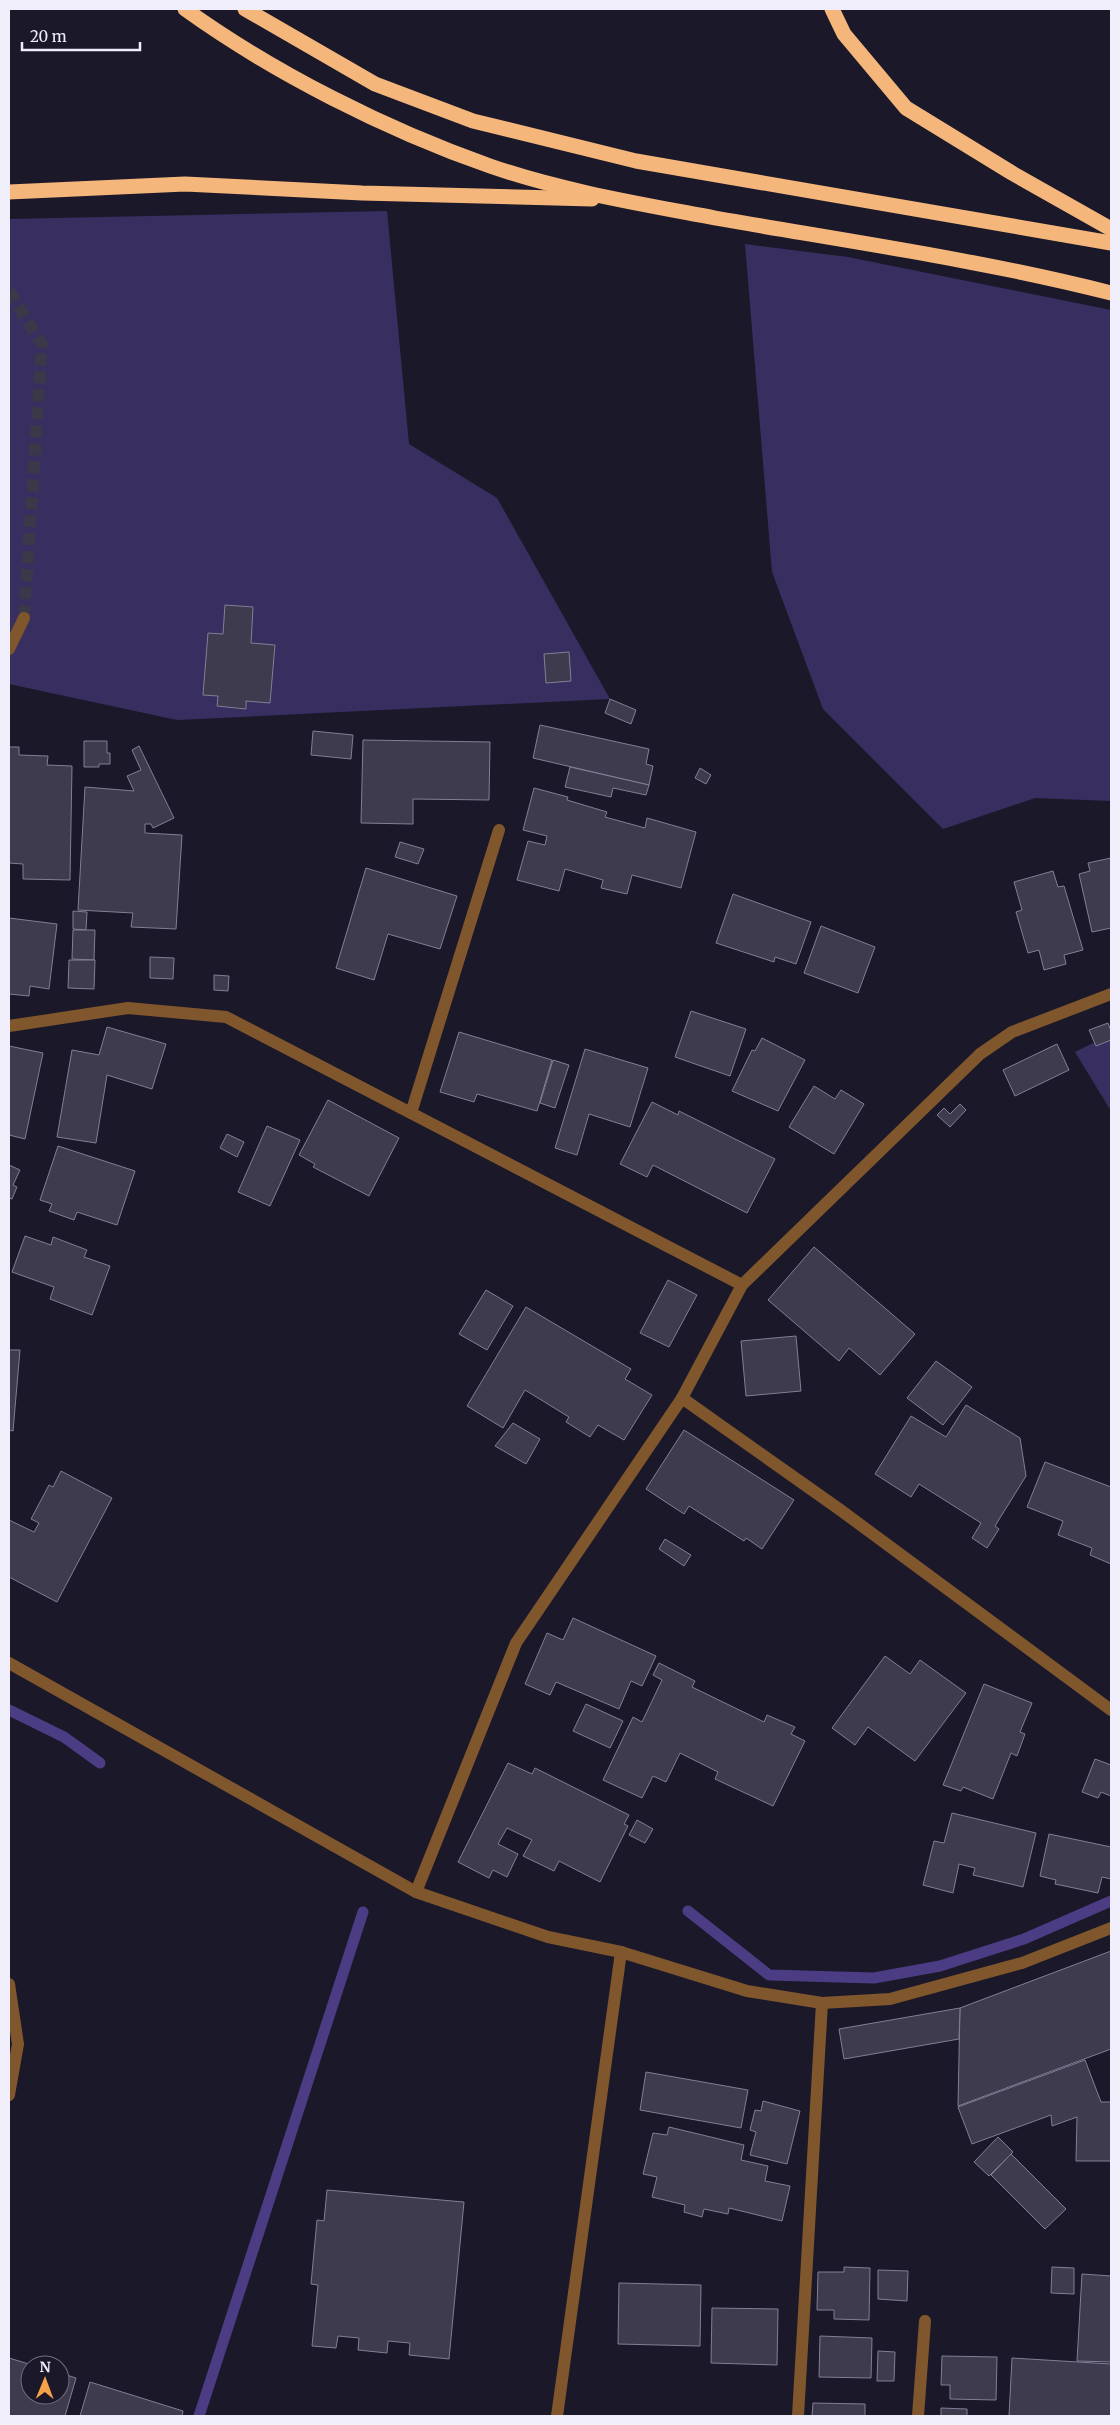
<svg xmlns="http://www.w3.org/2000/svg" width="1120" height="2425" viewBox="0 0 1120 2425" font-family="Merriweather,serif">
  <rect width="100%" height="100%" fill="#1b182a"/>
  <g fill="#382f60">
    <path d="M 387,211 L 409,444 L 497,498 L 610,699 L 177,720 L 9,684 L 9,219 Z"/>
    <path d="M 745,244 L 848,257 L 1111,310 L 1111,801 L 1035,798 L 943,829 L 823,709 L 772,572 Z"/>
    <path d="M 1111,1034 L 1111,1111 L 1075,1052 Z"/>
  </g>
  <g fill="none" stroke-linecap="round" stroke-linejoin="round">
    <g stroke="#4b3c83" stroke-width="11">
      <path d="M 9,1710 L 64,1737 L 100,1763"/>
      <path d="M 688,1911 L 769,1975 L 874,1978 L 940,1966 L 1024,1939 L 1111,1901"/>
      <path d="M 199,2416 L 363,1912"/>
    </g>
  </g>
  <g fill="#3e3b4f" stroke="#817f95">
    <path d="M 225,605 L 253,607 L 251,643 L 275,645 L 270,703 L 246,701 L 246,709 L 217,706 L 218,696 L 203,695 L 208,633 L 223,634 Z"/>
    <path d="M 569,652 L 571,681 L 546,683 L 544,654 Z"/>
    <path d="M 610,699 L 636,710 L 631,724 L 605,713 Z"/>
    <path d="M 540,725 L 649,749 L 646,764 L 653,766 L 649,785 L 533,758 Z"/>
    <path d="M 313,731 L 353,735 L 351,759 L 311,755 Z"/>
    <path d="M 363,740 L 490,742 L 489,800 L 413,799 L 413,824 L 361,823 Z"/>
    <path d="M 84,741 L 107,741 L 107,753 L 110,753 L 110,764 L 99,764 L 99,767 L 84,767 Z"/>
    <path d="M 139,746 L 174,818 L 153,828 L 151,824 L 145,824 L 145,833 L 182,835 L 176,929 L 131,927 L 133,913 L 78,910 L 85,787 L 134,791 L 127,776 L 141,770 L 132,750 Z"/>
    <path d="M 9,747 L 19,747 L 19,755 L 48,756 L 47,765 L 72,766 L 70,880 L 23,879 L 23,864 L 9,863 Z"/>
    <path d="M 570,767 L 649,785 L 646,795 L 613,788 L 611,797 L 565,787 Z"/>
    <path d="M 700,768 L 711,775 L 706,784 L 695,778 Z"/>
    <path d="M 534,788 L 568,797 L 567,800 L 607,812 L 605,817 L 645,828 L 647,818 L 696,832 L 681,888 L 632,875 L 627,894 L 601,888 L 603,880 L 565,869 L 559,891 L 517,880 L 528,841 L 545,845 L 547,836 L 523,830 Z"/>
    <path d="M 400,842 L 424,849 L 418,864 L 395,857 Z"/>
    <path d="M 1111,858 L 1111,928 L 1092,932 L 1079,874 L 1090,871 L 1088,863 Z"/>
    <path d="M 366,868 L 457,896 L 440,949 L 388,934 L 374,980 L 336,968 Z"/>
    <path d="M 1053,871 L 1058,887 L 1064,886 L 1083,950 L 1064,955 L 1066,964 L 1044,970 L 1039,950 L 1028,953 L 1016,912 L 1022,910 L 1014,882 Z"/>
    <path d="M 733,894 L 811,922 L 796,964 L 775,957 L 774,962 L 716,943 Z"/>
    <path d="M 73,911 L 87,912 L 86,930 L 73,929 Z"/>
    <path d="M 9,918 L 57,924 L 49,989 L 30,986 L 29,996 L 9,994 Z"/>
    <path d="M 821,926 L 875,947 L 858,993 L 804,973 Z"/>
    <path d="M 73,930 L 95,930 L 94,960 L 72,959 Z"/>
    <path d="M 150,957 L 174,958 L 173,979 L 150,978 Z"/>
    <path d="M 69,960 L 95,960 L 94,989 L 68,988 Z"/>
    <path d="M 214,975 L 229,976 L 228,991 L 214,990 Z"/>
    <path d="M 691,1011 L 746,1029 L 730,1076 L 675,1057 Z"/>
    <path d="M 1108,1023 L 1111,1031 L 1111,1040 L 1096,1046 L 1089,1030 Z"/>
    <path d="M 107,1027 L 166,1044 L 152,1089 L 107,1075 L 96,1143 L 57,1137 L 72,1050 L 99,1055 Z"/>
    <path d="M 459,1032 L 552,1060 L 537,1111 L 477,1094 L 474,1102 L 440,1092 Z"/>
    <path d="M 762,1038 L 805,1060 L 778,1111 L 732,1091 L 752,1050 L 755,1051 Z"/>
    <path d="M 1057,1044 L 1069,1070 L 1015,1096 L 1003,1070 Z"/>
    <path d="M 9,1046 L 43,1053 L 25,1139 L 9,1135 Z"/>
    <path d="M 585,1049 L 648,1068 L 630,1127 L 589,1114 L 577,1155 L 555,1148 Z"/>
    <path d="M 553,1060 L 569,1065 L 555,1108 L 540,1103 Z"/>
    <path d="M 814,1086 L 835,1099 L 841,1090 L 864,1104 L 834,1154 L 789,1127 Z"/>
    <path d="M 328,1100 L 399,1138 L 369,1196 L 313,1167 L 315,1164 L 299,1155 Z"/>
    <path d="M 652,1102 L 678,1115 L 679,1111 L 775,1159 L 747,1213 L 653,1165 L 647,1177 L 620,1164 Z"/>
    <path d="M 960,1104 L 966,1110 L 950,1127 L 937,1115 L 944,1108 L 950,1114 Z"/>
    <path d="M 267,1126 L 300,1140 L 270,1206 L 238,1192 Z"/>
    <path d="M 227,1134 L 244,1142 L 237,1157 L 220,1148 Z"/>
    <path d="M 58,1146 L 135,1171 L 117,1225 L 77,1212 L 74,1220 L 49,1211 L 52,1204 L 40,1200 Z"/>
    <path d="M 9,1165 L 20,1170 L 13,1185 L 17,1187 L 12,1199 L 9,1198 Z"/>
    <path d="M 25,1236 L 51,1245 L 53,1237 L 87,1250 L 84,1257 L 110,1266 L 92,1315 L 50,1299 L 54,1287 L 12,1272 Z"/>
    <path d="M 814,1247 L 915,1334 L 880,1375 L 849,1348 L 839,1361 L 768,1300 Z"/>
    <path d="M 668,1280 L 697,1295 L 669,1347 L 640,1333 Z"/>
    <path d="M 486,1290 L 513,1306 L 487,1350 L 459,1334 Z"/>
    <path d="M 526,1307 L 631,1369 L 625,1379 L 652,1395 L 624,1440 L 598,1425 L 590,1437 L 566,1422 L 569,1417 L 525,1390 L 503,1428 L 467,1406 Z"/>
    <path d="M 796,1336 L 801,1391 L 746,1396 L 741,1341 Z"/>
    <path d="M 9,1350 L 20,1350 L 13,1431 L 9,1430 Z"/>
    <path d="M 936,1361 L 972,1387 L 943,1425 L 907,1398 Z"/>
    <path d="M 966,1405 L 1020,1438 L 1026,1476 L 995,1526 L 999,1529 L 987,1548 L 972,1538 L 981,1523 L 919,1484 L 911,1497 L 875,1474 L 911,1416 L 946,1437 Z"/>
    <path d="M 513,1423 L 540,1439 L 526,1464 L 495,1446 Z"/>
    <path d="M 684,1430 L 794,1500 L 762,1549 L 746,1538 L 744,1541 L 689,1506 L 684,1514 L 646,1489 Z"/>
    <path d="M 1045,1462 L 1111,1487 L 1111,1564 L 1090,1555 L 1092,1548 L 1058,1535 L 1063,1521 L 1027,1507 Z"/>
    <path d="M 61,1471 L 112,1498 L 57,1602 L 9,1577 L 9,1520 L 34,1532 L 39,1523 L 31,1519 L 49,1485 L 53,1487 Z"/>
    <path d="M 665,1539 L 691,1555 L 684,1566 L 659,1549 Z"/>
    <path d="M 573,1618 L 656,1656 L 642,1686 L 631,1681 L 619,1709 L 556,1682 L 550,1695 L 525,1684 L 547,1633 L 563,1640 Z"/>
    <path d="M 885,1656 L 910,1674 L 920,1660 L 966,1693 L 915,1761 L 868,1727 L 855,1745 L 832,1728 Z"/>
    <path d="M 659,1663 L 695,1681 L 692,1687 L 764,1722 L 767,1715 L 795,1727 L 791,1734 L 805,1741 L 773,1806 L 715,1779 L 718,1772 L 680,1753 L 666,1782 L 653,1776 L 642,1798 L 603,1780 L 633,1717 L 642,1722 L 662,1680 L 653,1675 Z"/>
    <path d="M 984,1684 L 1032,1703 L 1020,1732 L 1025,1734 L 1017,1756 L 1011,1753 L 993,1799 L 963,1787 L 961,1791 L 943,1785 Z"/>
    <path d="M 586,1704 L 623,1721 L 610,1748 L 573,1731 Z"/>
    <path d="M 1095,1759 L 1111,1765 L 1111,1796 L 1101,1792 L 1098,1798 L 1082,1792 Z"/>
    <path d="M 508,1763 L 532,1774 L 535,1768 L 629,1815 L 624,1824 L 628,1826 L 600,1882 L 559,1861 L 554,1871 L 523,1856 L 532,1840 L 507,1828 L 498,1844 L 518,1854 L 507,1877 L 493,1870 L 489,1878 L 458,1862 Z"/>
    <path d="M 952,1813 L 1036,1833 L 1023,1887 L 973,1875 L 975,1868 L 959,1864 L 953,1893 L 923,1885 L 934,1841 L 944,1843 Z"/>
    <path d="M 637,1820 L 653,1829 L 645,1843 L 629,1835 Z"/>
    <path d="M 1049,1834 L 1111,1847 L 1111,1879 L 1102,1877 L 1098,1893 L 1055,1884 L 1056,1880 L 1040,1876 Z"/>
    <path d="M 1111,1951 L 1111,2049 L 958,2106 L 960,2008 Z"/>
    <path d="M 960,2008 L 959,2039 L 844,2059 L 839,2029 Z"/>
    <path d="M 1085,2060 L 1101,2102 L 1111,2102 L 1111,2161 L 1076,2161 L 1077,2117 L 1052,2126 L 1051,2115 L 972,2144 L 958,2107 Z"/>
    <path d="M 646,2072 L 748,2090 L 741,2128 L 640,2110 Z"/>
    <path d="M 763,2101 L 800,2111 L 787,2164 L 750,2155 L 756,2132 L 750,2130 L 755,2110 L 761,2111 Z"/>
    <path d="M 669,2127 L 744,2145 L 741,2160 L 768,2166 L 765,2181 L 790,2186 L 782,2221 L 729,2208 L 728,2214 L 704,2209 L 702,2217 L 684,2212 L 685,2205 L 652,2197 L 657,2177 L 643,2174 L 653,2133 L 667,2135 Z"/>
    <path d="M 998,2137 L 1013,2152 L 989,2176 L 974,2162 Z"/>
    <path d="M 1011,2154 L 1066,2209 L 1045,2229 L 991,2175 Z"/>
    <path d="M 327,2190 L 464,2202 L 449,2359 L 409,2355 L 410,2343 L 388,2341 L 387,2353 L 358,2350 L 359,2338 L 338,2336 L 336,2348 L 312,2346 L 318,2285 L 311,2284 L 317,2220 L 324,2221 Z"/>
    <path d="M 844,2267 L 870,2268 L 869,2320 L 834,2319 L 834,2310 L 817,2310 L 818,2272 L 844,2272 Z"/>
    <path d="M 1052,2267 L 1074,2268 L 1074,2294 L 1051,2293 Z"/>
    <path d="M 878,2270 L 908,2271 L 907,2301 L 878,2299 Z"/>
    <path d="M 1082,2274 L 1111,2276 L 1111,2362 L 1077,2361 Z"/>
    <path d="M 619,2283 L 701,2285 L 700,2346 L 618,2344 Z"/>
    <path d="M 712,2308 L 778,2309 L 777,2365 L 711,2363 Z"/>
    <path d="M 820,2336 L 872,2338 L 871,2378 L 819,2377 Z"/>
    <path d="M 878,2351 L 895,2352 L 894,2381 L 877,2381 Z"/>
    <path d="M 942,2356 L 997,2357 L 996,2400 L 950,2399 L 950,2385 L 941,2385 Z"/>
    <path d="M 9,2358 L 32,2365 L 30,2365 L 30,2395 L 60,2395 L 60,2373 L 76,2378 L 65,2416 L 9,2416 Z"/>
    <path d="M 1012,2358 L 1111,2364 L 1111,2416 L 1009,2416 Z"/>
    <path d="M 90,2382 L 183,2411 L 182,2416 L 80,2416 Z"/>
    <path d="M 813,2403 L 865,2404 L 865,2416 L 812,2416 Z"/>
    <path d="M 941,2408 L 967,2409 L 967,2416 L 941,2416 Z"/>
  </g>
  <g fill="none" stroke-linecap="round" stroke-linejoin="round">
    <path stroke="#3b3849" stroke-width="12" stroke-dasharray="12 6" stroke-linecap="butt" d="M 9,291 L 42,344 L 24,618"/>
    <g stroke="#80572d" stroke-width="12">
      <path d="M 9,649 L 24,618"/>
      <path d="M 9,1026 L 128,1008 L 226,1017 L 742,1285"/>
      <path d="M 411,1113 L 499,830"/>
      <path d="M 682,1398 L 839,1509 L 1111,1710"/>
      <path d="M 9,1663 L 416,1892 L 548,1937 L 621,1952 L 747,1991 L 822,2003 L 890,1999 L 1022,1963 L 1111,1928"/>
      <path d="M 416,1892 L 516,1643 L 682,1398 L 742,1285 L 980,1054 L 1012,1032 L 1111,994"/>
      <path d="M 9,1984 L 18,2044 L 9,2095"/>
      <path d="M 557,2416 L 621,1952"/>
      <path d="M 798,2416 L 822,2003"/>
      <path d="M 918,2416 L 925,2321"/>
    </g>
    <g stroke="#f4b67b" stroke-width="15">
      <path d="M 185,9 C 274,73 387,130 490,166 C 562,191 641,204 715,218 C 847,241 981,260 1111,293"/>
      <path d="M 245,9 L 375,84 L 473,121 L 636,161 L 1111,243"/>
      <path d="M 832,9 L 844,34 L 906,108 L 1012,173 L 1111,229"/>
      <path d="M 9,192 L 185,184 L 362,193 L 592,199"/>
    </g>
  </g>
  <rect width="1120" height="2425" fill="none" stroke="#efeefa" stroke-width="20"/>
  <g transform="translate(45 2380) rotate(1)"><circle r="24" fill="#1b182a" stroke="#706e7d"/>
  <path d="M0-4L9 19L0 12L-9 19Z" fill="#f6a248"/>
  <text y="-8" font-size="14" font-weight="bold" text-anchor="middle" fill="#efeefa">N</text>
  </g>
  <path d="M22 42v8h118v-8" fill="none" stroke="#efeefa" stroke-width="2.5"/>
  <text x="30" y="42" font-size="15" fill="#efeefa" stroke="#1b182a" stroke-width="4" paint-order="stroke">20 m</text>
</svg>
